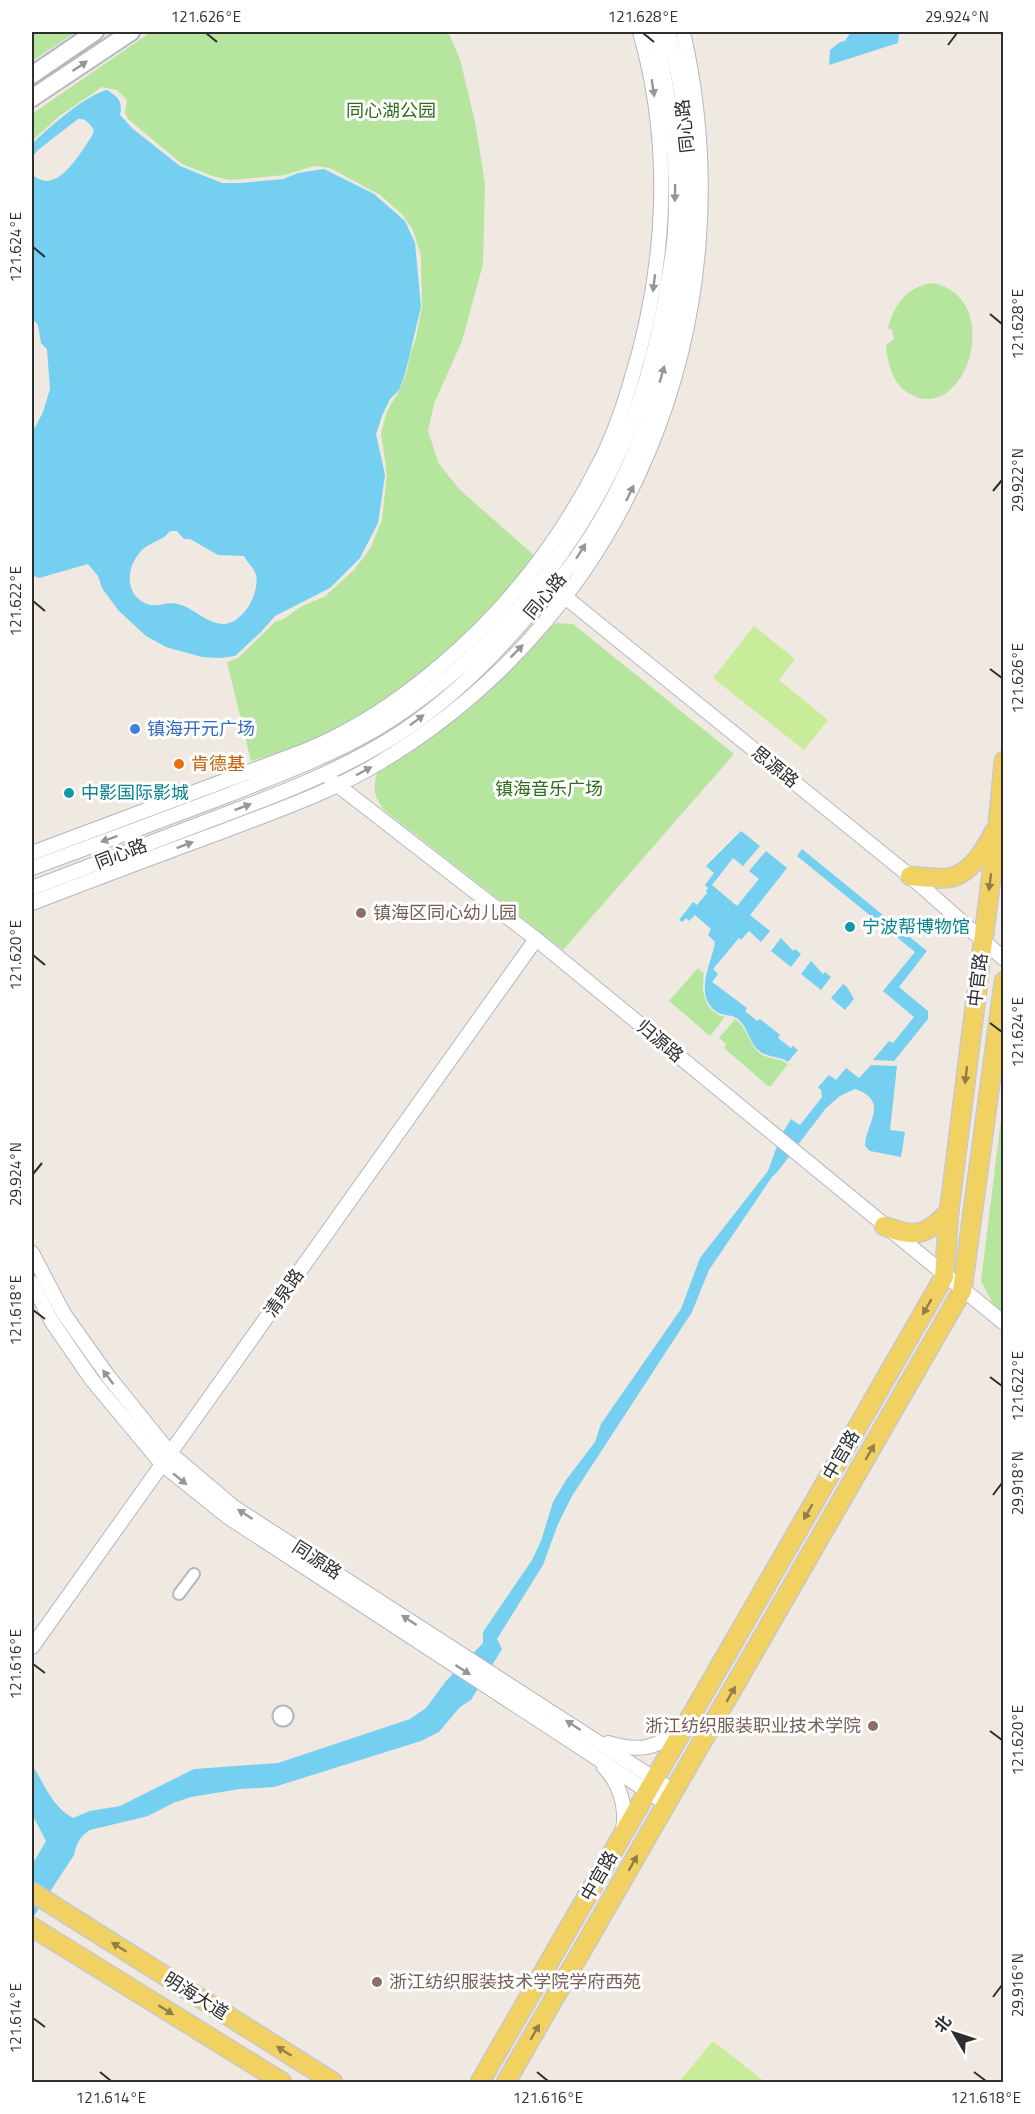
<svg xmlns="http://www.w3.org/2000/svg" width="1035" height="2114" viewBox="0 0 1035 2114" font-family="'Titillium Web','Noto Sans SC',sans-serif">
  <rect width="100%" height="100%" fill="#efe9e1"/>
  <g fill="#b6e59e">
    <path d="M 32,32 L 76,32 L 32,61 Z"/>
    <path d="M 151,32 L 448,32 L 460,59 L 475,122 L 485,183 L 483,264 L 462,341 L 434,404 L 428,431 L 439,464 L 460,490 L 535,556 L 495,606 L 424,675 L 356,718 L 325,736 L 288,750 L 251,761 L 227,662 L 238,658 L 275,622 L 284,619 L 302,606 L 324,597 L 354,570 L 371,547 L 382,520 L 387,474 L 381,434 L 387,411 L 399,391 L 406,374 L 410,355 L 416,338 L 422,307 L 421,256 L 413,230 L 402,214 L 380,195 L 330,168 L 314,166 L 285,175 L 230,180 L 212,176 L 182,164 L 128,119 L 125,113 L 127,100 L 117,90 L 102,87 L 58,117 L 32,141 L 32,114 Z"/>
    <path d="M 933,283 C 1006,298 966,426 910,394 C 892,384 888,364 886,345 L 894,339 L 892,330 L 888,328 C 895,304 907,286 933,283 Z"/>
    <path d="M 557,623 L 573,624 L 734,754 L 563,950 L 384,810 C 374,797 372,787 378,771 L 546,630 Z"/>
    <path d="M 698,968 L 704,973 C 701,992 704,1011 725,1017 L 710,1036 L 669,1001 Z"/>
    <path d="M 735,1019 C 747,1027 748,1041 757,1051 C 766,1060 779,1057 788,1064 L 771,1086 L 768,1086 L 724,1048 L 726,1044 L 719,1038 Z"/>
    <path d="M 1003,1103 L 1003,1314 L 994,1306 L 981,1281 Z"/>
  </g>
  <g fill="#c9ec9a">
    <path d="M 754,626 L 795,659 L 779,680 L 828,720 L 804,750 L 713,678 Z"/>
    <path d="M 713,2041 L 765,2082 L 679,2082 Z"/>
  </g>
  <g fill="#75cff0" fill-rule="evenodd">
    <path d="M 851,32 L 899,32 L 898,43 L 829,65 L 830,50 L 840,42 L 845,41 Z"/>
    <path d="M 107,90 C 118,97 123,101 120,115 L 133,129 L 180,166 L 222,183 L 241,183 L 283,179 L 298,173 L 324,169 L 374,194 L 405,221 L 415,243 L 421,307 L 405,374 L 399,390 L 390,399 L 382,416 L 376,434 L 385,475 L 378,523 L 360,558 L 330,588 L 275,616 L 261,632 L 235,656 L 220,658 L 202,657 L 166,647 L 146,636 L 118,610 L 102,588 L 98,576 L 88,564 L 39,578 L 32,575 L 32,433 L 43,412 L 50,389 L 47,349 L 41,343 L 38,325 L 32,318 L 32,174 C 56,198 80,153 92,136 L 94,130 C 90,124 86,118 78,119 L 38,150 L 32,157 L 32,144 C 48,128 86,95 107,90 ZM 171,531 L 177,531 L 184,539 L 190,539 L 218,555 L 244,556 C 247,563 254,567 256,575 C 260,592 244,623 224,624 C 207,624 194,608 178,604 C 168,601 157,608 147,604 C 124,595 126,567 141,551 C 148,544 156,542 164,537 C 167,535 168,532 171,531 Z"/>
    <path d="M 741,831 L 760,846 L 743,866 L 733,858 L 712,885 L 737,906 L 759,879 L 749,871 L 766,851 L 787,868 L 750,915 L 770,931 L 761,942 L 749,931 L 741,940 L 739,938 L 713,969 L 718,974 L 712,982 L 747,1008 L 745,1011 L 757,1021 L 760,1019 L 780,1035 L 778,1038 L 791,1048 L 793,1046 L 798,1050 L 788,1062 C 780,1056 767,1058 758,1050 C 749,1042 748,1027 738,1019 C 730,1013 720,1017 713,1009 C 695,991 712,962 715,942 L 708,935 L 711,929 L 695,915 L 689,921 L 686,918 L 682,922 L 679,920 L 693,902 L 697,905 L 707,893 L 706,891 L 708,888 L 705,885 L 714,873 L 706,866 Z"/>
    <path d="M 802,849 L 927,951 L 899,987 L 928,1011 L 928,1019 L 894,1061 L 873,1060 L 889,1041 L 893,1043 L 914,1017 L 883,991 L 915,952 L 797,856 Z"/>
    <path d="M 781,938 L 793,951 L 795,949 L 801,954 L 791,967 L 771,951 Z"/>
    <path d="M 811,961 L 823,974 L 825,972 L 831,977 L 821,990 L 801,974 Z"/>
    <path d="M 843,984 L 847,987 L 854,999 L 845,1010 L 831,998 Z"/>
    <path d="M 871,1065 L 897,1066 L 890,1130 L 905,1132 L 901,1157 L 870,1151 L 865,1146 C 865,1124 891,1101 855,1089 L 840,1096 L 826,1108 L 778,1171 L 772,1177 L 709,1270 L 692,1312 L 572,1496 L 558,1524 L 543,1565 L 497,1639 L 502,1649 L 471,1700 L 460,1707 L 439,1732 L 421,1741 L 274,1787 L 240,1789 L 191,1797 L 173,1803 L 148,1816 L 90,1830 C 80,1836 76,1844 74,1855 L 32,1919 L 32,1865 L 46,1841 L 32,1814 L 32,1765 C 45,1784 51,1806 73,1818 L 90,1811 L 120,1806 L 194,1769 L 278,1763 L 410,1719 L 426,1708 L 446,1681 L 483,1643 L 483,1632 L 532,1560 L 541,1541 L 553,1502 L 566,1480 L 595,1442 L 601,1424 L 681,1309 L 700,1258 L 768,1171 L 781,1135 L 791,1119 L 800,1125 L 822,1097 L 821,1090 L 818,1087 L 829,1075 L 836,1080 L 846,1068 L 859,1078 Z"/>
  </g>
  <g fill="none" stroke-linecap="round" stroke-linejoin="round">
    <g stroke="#b4b7c1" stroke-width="14">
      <g id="minor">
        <path d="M 179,1594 L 194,1574"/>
        <circle cx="283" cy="1716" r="4.5"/>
      </g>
    </g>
    <g stroke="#b4b7c1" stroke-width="16">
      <g id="tertiary">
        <path d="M 559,592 L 910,876 L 1004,959"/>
        <path d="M 331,780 L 536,939 L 1004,1323"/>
        <path d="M 32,853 L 307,750 C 357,729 400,700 441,665 C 506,610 560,541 599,464 C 612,439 622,411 630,384 C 666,270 673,147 640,32"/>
        <path d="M 32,868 C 98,844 165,819 231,794 C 280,774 330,756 376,729 C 488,661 579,552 628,432 C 646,388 658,341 666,295 C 669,274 674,252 675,231 C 679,161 670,99 655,32"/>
        <path d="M 32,888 C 94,864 156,841 218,817 C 282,793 345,769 403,731 C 446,702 485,665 519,626 C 539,603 560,581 577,557 C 678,415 715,198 668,32"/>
        <path d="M 32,903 C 95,879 158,855 221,832 C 275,811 329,793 379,763 C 632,612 748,316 683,32"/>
        <path d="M 32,1253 L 64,1314 L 108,1376 L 170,1453 L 235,1508 L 675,1792"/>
        <path d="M 32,1283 L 52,1322 L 92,1380 L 162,1464 L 228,1517 L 667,1804"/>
        <path d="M 32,1647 L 536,939"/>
        <path d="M 608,1743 C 638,1752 658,1750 680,1726"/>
        <path d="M 604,1767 C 620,1784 627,1807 623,1829"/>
      </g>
    </g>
    <g stroke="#b4b7c1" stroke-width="20">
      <g id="secondary">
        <path d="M 32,75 L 95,32"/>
        <path d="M 32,98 L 131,32"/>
      </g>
    </g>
    <g stroke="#c9c9c9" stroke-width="21">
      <g id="primary">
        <path d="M 910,876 C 922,877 936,879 948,878 C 970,875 985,850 994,832"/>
        <path d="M 884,1226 C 915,1238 925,1236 949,1212"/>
        <path d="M 32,1892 L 333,2082"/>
        <path d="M 32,1927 L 282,2082"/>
        <path d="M 480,2082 L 944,1277 L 949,1212 L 998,823 L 1004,761"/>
        <path d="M 506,2082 L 962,1291 L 1004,981"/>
      </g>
    </g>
    <use href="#minor" stroke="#fff" stroke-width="10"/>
    <use href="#tertiary" stroke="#fff" stroke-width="14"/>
    <use href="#secondary" stroke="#fff" stroke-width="16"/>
    <use href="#primary" stroke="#f2d163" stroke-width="18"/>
  </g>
  <defs><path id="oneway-solid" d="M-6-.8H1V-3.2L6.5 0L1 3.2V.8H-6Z" transform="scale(1.5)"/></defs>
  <g fill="#969696">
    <use href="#oneway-solid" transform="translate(80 66) rotate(-34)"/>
    <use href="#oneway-solid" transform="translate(653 88) rotate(81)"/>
    <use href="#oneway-solid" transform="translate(675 193) rotate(91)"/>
    <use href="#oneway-solid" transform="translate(654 283) rotate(97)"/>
    <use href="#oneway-solid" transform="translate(662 374) rotate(-74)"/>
    <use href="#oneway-solid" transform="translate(630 493) rotate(-64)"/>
    <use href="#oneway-solid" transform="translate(581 551) rotate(-57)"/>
    <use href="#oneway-solid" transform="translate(517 651) rotate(-45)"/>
    <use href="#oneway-solid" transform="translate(417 720) rotate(-37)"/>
    <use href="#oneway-solid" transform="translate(364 771) rotate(-28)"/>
    <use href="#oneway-solid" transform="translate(243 807) rotate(-21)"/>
    <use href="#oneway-solid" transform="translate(109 839) rotate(160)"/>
    <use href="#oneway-solid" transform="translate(185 845) rotate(-21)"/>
    <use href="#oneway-solid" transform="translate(108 1377) rotate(-127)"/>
    <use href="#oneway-solid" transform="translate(180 1479) rotate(39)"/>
    <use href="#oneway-solid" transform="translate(245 1514) rotate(-147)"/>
    <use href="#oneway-solid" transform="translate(409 1620) rotate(-147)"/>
    <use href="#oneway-solid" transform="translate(463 1670) rotate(33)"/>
    <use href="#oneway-solid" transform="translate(573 1725) rotate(-147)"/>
  </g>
  <g fill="#908048">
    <use href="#oneway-solid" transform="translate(990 882) rotate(97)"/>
    <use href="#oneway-solid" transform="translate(966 1075) rotate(97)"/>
    <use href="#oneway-solid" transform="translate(927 1307) rotate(120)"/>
    <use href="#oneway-solid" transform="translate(870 1452) rotate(-60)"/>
    <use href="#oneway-solid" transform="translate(808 1512) rotate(120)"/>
    <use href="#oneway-solid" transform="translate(731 1694) rotate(-60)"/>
    <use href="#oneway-solid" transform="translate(633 1863) rotate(-60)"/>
    <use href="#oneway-solid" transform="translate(119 1947) rotate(-148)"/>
    <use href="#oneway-solid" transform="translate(166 2010) rotate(32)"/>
    <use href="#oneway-solid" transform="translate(535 2032) rotate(-60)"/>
    <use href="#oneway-solid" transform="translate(284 2051) rotate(-148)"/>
  </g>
  <path fill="none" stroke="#2e2e2e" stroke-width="2" d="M 206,33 L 217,42M 643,33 L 654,42M 948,45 L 957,33M 33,247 L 45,257M 990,314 L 1002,324M 993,491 L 1002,480M 33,601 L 45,611M 990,669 L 1002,678M 33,955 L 45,965M 990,1023 L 1002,1032M 33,1174 L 42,1163M 33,1310 L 45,1319M 990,1377 L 1002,1386M 993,1495 L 1002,1483M 33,1664 L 45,1673M 990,1731 L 1002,1740M 993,1997 L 1002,1985M 33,2018 L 45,2027M 100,2072 L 111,2081M 537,2072 L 548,2081M 974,2072 L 986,2081"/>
  <circle fill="#3f7fe0" stroke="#fff" stroke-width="2" cx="135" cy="729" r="6"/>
  <circle fill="#e8710a" stroke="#fff" stroke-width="2" cx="179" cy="764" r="6"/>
  <g fill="#0f9aa8" stroke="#fff" stroke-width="2">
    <circle cx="69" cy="793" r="6"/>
    <circle cx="850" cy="927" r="6"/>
  </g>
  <g fill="#8d6e63" stroke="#fff" stroke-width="2">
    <circle cx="361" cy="913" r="6"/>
    <circle cx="873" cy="1726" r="6"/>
    <circle cx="377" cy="1982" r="6"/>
  </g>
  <g text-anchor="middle" stroke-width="6" stroke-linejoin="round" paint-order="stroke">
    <g font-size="18" fill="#2c6e1b" stroke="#fff">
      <text x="391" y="117">同心湖公园</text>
      <text x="549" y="795">镇海音乐广场</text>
    </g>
    <g font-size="18" fill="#2e2e2e" stroke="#fff">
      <text transform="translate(685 126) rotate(-96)" y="6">同心路</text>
      <text transform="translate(545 596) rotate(-50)" y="6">同心路</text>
      <text transform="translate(775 767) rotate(39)" y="6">思源路</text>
      <text transform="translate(121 854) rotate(-21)" y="6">同心路</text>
      <text transform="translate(978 980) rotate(-83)" y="6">中官路</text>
      <text transform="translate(660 1041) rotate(40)" y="6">归源路</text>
      <text transform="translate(284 1293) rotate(-55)" y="6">清泉路</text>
      <text transform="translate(841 1455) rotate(-60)" y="6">中官路</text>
      <text transform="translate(317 1560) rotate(33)" y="6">同源路</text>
      <text transform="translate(599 1876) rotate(-60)" y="6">中官路</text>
      <text transform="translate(196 1996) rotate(32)" y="6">明海大道</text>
    </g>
    <g font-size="18" fill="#366cbe" stroke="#fff" text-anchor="start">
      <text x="147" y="735">镇海开元广场</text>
    </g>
    <g font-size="18" fill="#c56008" stroke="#fff" text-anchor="start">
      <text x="191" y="770">肯德基</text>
    </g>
    <g font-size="18" fill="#0d838f" stroke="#fff" text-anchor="start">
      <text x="81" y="799">中影国际影城</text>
      <text x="862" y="933">宁波帮博物馆</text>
    </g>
    <g font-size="18" fill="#785e54" stroke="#fff" text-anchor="start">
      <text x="373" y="919">镇海区同心幼儿园</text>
      <text x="861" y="1732" text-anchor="end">浙江纺织服装职业技术学院</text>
      <text x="389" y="1988">浙江纺织服装技术学院学府西苑</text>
    </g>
  </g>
  <rect width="1035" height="2114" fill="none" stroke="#ffffff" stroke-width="66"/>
  <g transform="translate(954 2033) rotate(309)" stroke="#ffffff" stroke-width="4.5" paint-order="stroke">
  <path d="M0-4.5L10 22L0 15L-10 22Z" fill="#2e2e2e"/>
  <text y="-9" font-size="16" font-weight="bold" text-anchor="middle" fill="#2e2e2e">北</text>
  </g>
  <rect x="33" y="33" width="969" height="2048" fill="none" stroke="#2e2e2e" stroke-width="2"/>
  <g font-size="15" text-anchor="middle" fill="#2e2e2e">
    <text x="206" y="22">121.626°E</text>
    <text x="643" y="22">121.628°E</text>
    <text x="957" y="22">29.924°N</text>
    <text transform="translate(16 247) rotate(-90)" y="5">121.624°E</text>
    <text transform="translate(1018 324) rotate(-90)" y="5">121.628°E</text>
    <text transform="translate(1018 480) rotate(-90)" y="5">29.922°N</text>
    <text transform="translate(16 601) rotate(-90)" y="5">121.622°E</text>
    <text transform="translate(1018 678) rotate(-90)" y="5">121.626°E</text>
    <text transform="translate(16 955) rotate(-90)" y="5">121.620°E</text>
    <text transform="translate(1018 1032) rotate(-90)" y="5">121.624°E</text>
    <text transform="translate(16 1174) rotate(-90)" y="5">29.924°N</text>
    <text transform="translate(16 1310) rotate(-90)" y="5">121.618°E</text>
    <text transform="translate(1018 1386) rotate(-90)" y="5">121.622°E</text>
    <text transform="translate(1018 1483) rotate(-90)" y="5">29.918°N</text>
    <text transform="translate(16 1664) rotate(-90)" y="5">121.616°E</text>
    <text transform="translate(1018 1740) rotate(-90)" y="5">121.620°E</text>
    <text transform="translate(1018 1985) rotate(-90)" y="5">29.916°N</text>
    <text transform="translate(16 2018) rotate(-90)" y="5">121.614°E</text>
    <text x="111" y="2103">121.614°E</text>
    <text x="548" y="2103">121.616°E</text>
    <text x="986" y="2103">121.618°E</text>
  </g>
</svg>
